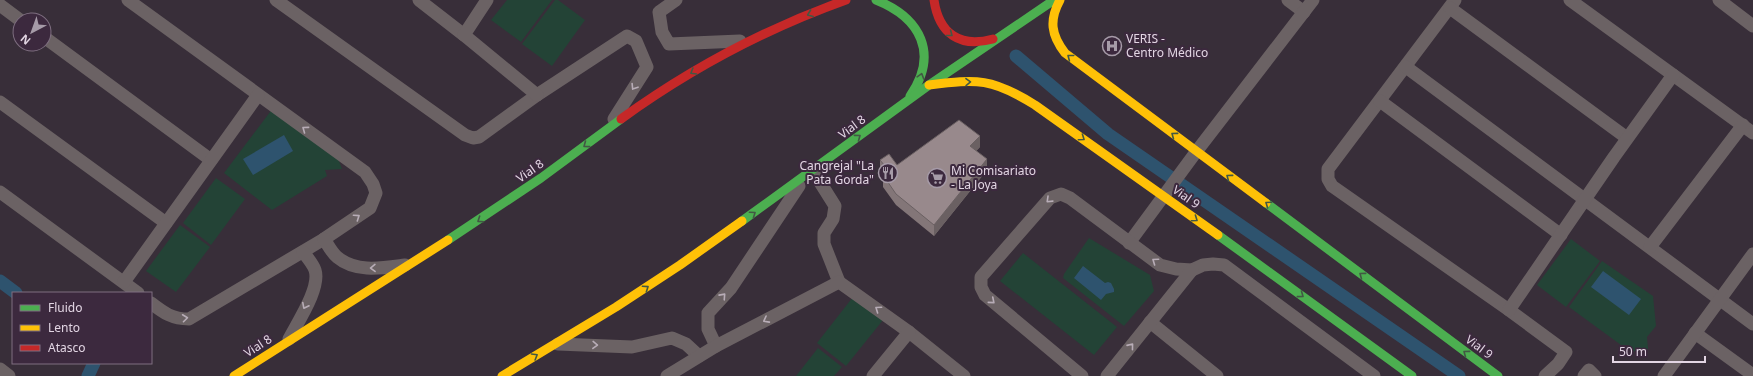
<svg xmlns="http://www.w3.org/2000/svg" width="1753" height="376" viewBox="0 0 1753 376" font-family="'Noto Sans',sans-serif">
  <rect width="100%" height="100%" fill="#382e39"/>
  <g fill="#234336">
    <path d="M 507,0 L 552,0 L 521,42 L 491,20 Z"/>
    <path d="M 555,0 L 558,0 L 585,20 L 552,66 L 522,44 Z"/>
    <path d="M 273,108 L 336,153 L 342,169 L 325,170 L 327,176 L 272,210 L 224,173 Z"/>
    <path d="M 216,178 L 245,199 L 211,245 L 183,223 Z"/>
    <path d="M 180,225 L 210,247 L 176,292 L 146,271 Z"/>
    <path d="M 1089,238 L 1150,275 L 1154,291 L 1124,326 L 1063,278 L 1064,274 Z"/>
    <path d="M 1571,239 L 1600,261 L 1566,307 L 1537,285 Z"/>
    <path d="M 1023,253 L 1117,327 L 1094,355 L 1000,281 Z"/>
    <path d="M 1602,261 L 1653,296 L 1656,326 L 1647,337 L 1648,349 L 1630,352 L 1629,345 L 1621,345 L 1569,307 Z"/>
    <path d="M 853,297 L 883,320 L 846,366 L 817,343 Z"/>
    <path d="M 818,348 L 842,367 L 834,376 L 796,376 Z"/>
  </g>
  <g fill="#2e536e">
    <path d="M 284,135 L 293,151 L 253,175 L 243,159 Z"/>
    <path d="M 1083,266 L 1105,283 L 1108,282 L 1111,283 L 1114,289 L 1114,292 L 1106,294 L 1101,300 L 1074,278 Z"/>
    <path d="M 1603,271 L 1641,299 L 1629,315 L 1591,287 Z"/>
  </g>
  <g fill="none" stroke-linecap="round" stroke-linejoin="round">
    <g stroke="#2e536e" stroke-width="13">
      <path d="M 1016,56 L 1108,134 L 1459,376"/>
      <path d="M 0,281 L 16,293"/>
      <path d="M 88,376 L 94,363"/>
    </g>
    <g stroke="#6b6264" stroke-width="13">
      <path d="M 128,0 L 365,172 L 373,184 L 376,193 L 370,208 L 324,239 L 189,319 C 172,319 164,313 151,303"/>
      <path d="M 276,0 L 465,135 L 473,138 L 479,137 L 537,95 L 627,36 L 636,41 L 647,67 L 614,119"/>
      <path d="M 419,0 L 464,35"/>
      <path d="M 487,0 L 464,35 L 537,95"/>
      <path d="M 676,0 L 659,12 L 662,32 L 669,44 L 740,41"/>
      <path d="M 1288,0 L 1304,12"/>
      <path d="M 1455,0 L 1328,169 L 1328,179 L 1332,186 L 1509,310 L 1566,352 L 1558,364 L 1545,376"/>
      <path d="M 1570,0 L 1753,133"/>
      <path d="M 1719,0 L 1753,26"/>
      <path d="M 0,5 L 20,20"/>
      <path d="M 1450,8 L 1627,138"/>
      <path d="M 44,37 L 211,160"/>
      <path d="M 1406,67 L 1753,324"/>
      <path d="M 1380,101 L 1561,235"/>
      <path d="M 0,102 L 166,223"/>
      <path d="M 813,171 L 835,206 L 833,219 L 824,233 L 824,244 L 839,282"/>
      <path d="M 0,192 L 138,293"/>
      <path d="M 324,239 C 328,245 332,253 337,257 C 356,273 382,268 405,265"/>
      <path d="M 1129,243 L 1196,152 L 1313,0"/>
      <path d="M 1650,247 L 1743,125"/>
      <path d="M 124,282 L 258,95"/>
      <path d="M 1509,310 L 1614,157 L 1673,75"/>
      <path d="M 1150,322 L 1217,376"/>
      <path d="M 1695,333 L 1753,375"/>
      <path d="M 289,339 C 297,323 321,288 315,270 C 313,264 307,257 303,252"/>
      <path d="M 558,344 L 632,347 L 672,338 L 686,344 L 699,356"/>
      <path d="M 716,346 L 708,329 L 708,313 L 731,288 L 799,186"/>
      <path d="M 0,369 L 9,376"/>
      <path d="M 667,376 L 716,346 L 839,282 L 909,332 L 964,376"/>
      <path d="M 873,376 L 909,332"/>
      <path d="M 1082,376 L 985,295 L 981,287 L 981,277 L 1050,198 L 1061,194 L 1070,198 L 1160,265 L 1176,269 L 1192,270 L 1203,265 L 1213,264 L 1224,265 L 1374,376"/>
      <path d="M 1107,376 L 1192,270"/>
      <path d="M 1584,376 L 1589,370 L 1595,376"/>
      <path d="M 1664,376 L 1753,254"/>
    </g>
    <g stroke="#4caf50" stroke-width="9">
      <path d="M 876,0 C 921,18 939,54 910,96"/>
      <path d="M 1266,203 L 1498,376"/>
      <path d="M 742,221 L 929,85 L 1054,0"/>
      <path d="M 1218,235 L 1412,376"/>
      <path d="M 448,240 L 541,178 L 621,119"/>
    </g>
    <g stroke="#ffc107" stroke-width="9">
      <path d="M 1060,0 C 1049,20 1051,35 1065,53 L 1266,203"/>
      <path d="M 929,85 C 978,79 992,78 1035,105 L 1218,235"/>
      <path d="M 234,376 L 448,240"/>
      <path d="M 502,376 L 616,307 L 680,265 L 742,221"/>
    </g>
    <g stroke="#c62828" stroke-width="9">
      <path d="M 934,0 C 939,34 960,48 993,39"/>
      <path d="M 621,119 C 690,69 765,29 846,0"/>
    </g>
  </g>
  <path fill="#837678" d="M 980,147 L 976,151 L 987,170 L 934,236 L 896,205 L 883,187 L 883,175 L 880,171 L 880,160 L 897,165 Z"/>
  <g fill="#6a6062">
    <path d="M 980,136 L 980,147 L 970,157 L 970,146 Z"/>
    <path d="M 987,159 L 987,170 L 934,236 L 934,225 Z"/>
  </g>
  <path fill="#98898c" stroke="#6a6062" d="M 959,120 L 980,136 L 970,146 L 987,159 L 934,225 L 896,194 L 883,175 L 889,171 L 880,160 L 889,154 L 897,165 Z"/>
  <defs><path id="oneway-chevron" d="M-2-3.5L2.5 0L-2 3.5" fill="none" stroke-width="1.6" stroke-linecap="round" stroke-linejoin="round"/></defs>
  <g stroke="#425844">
    <use href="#oneway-chevron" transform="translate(810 14) rotate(159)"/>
    <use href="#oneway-chevron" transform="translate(950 34) rotate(38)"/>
    <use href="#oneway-chevron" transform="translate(1070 57) rotate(-142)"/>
    <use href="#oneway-chevron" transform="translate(693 72) rotate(149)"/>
    <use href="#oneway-chevron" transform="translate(921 76) rotate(-73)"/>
    <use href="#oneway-chevron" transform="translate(968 82) rotate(-1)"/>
    <use href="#oneway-chevron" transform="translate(1174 135) rotate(-143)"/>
    <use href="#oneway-chevron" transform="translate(858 137) rotate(-36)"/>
    <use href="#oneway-chevron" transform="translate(1082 138) rotate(35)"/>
    <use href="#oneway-chevron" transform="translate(586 145) rotate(143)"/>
    <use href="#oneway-chevron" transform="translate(1229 177) rotate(-143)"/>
    <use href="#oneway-chevron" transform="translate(1268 204) rotate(-145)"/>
    <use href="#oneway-chevron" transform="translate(753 214) rotate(-35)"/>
    <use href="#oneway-chevron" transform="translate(1195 219) rotate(35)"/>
    <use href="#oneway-chevron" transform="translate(480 220) rotate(146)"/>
    <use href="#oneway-chevron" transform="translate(1362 275) rotate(-143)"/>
    <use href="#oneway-chevron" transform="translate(646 288) rotate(-34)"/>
    <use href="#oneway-chevron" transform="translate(1301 295) rotate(36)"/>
    <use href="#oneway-chevron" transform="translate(1466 353) rotate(-143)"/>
    <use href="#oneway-chevron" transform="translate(535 356) rotate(-31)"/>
  </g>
  <g stroke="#b8adb7">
    <use href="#oneway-chevron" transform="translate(634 87) rotate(122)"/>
    <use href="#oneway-chevron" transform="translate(305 129) rotate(-144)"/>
    <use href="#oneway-chevron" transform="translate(1049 200) rotate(136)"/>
    <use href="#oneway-chevron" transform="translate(357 217) rotate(-34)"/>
    <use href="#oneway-chevron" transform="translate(1155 261) rotate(-145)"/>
    <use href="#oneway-chevron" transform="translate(373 268) rotate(179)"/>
    <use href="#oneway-chevron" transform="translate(723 296) rotate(-48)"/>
    <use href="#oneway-chevron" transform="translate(992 301) rotate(40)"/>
    <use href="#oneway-chevron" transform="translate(305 306) rotate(117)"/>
    <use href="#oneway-chevron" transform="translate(878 309) rotate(-145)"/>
    <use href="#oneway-chevron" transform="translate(185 318) rotate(-7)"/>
    <use href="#oneway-chevron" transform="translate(766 320) rotate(152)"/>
    <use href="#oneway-chevron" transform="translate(595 345) rotate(2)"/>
    <use href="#oneway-chevron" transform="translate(1131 346) rotate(-51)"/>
  </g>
  <defs>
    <g id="hospital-ring" transform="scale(1)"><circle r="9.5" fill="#3c293e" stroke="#a69ba8" stroke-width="1.5"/><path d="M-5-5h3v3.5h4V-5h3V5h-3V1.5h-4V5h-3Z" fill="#a69ba8"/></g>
    <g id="restaurant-ring" transform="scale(1)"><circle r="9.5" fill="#3c293e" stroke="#a69ba8" stroke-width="1.5"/><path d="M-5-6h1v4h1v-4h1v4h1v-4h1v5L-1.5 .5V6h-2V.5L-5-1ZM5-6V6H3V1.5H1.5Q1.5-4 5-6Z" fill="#a69ba8"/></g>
    <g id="supermarket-ring" transform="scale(1)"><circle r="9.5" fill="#3c293e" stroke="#a69ba8" stroke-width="1.5"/><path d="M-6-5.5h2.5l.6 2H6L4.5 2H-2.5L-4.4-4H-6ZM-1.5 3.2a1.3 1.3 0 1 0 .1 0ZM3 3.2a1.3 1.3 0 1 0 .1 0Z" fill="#a69ba8"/></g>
  </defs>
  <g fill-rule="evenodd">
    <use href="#hospital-ring" x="1112" y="46"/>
    <use href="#restaurant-ring" x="888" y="173"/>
    <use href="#supermarket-ring" x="937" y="178"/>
  </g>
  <g text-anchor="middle" stroke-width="4" stroke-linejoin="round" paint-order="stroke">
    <g font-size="12" fill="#e2d5e3" stroke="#3c293e" text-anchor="start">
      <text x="1126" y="43">VERIS -<tspan x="1126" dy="14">Centro Médico</tspan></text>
      <text x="874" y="170" text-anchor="end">Cangrejal "La<tspan x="874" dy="14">Pata Gorda"</tspan></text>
      <text x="951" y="175">Mi Comisariato<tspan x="951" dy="14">- La Joya</tspan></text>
    </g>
    <g font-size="12" fill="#e2d5e3" stroke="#3c293e">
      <text transform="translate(852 127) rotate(-37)" y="4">Vial 8</text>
      <text transform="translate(530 171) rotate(-35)" y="4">Vial 8</text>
      <text transform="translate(1186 197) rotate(35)" y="4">Vial 9</text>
      <text transform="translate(258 346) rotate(-33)" y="4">Vial 8</text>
      <text transform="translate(1479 347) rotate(37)" y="4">Vial 9</text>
    </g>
  </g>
  <rect x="12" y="292" width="140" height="72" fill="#3c293e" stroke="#7e6e80"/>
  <rect x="20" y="305" width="20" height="6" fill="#4caf50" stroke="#7e6e80"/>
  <text x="48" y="312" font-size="12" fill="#e2d5e3">Fluido</text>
  <rect x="20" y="325" width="20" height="6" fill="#ffc107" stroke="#7e6e80"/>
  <text x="48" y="332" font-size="12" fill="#e2d5e3">Lento</text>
  <rect x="20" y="345" width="20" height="6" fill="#c62828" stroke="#7e6e80"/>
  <text x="48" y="352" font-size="12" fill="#e2d5e3">Atasco</text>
  <g transform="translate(32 32) rotate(221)"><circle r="19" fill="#3c293e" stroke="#7e6e80"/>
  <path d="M0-3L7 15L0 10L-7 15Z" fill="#a69ba8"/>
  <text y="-6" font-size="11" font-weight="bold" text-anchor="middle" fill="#e2d5e3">N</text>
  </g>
  <path d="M1613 356v6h92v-6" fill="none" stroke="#e2d5e3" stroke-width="2"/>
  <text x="1619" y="356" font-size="12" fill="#e2d5e3" stroke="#3c293e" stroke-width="3" paint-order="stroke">50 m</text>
</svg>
